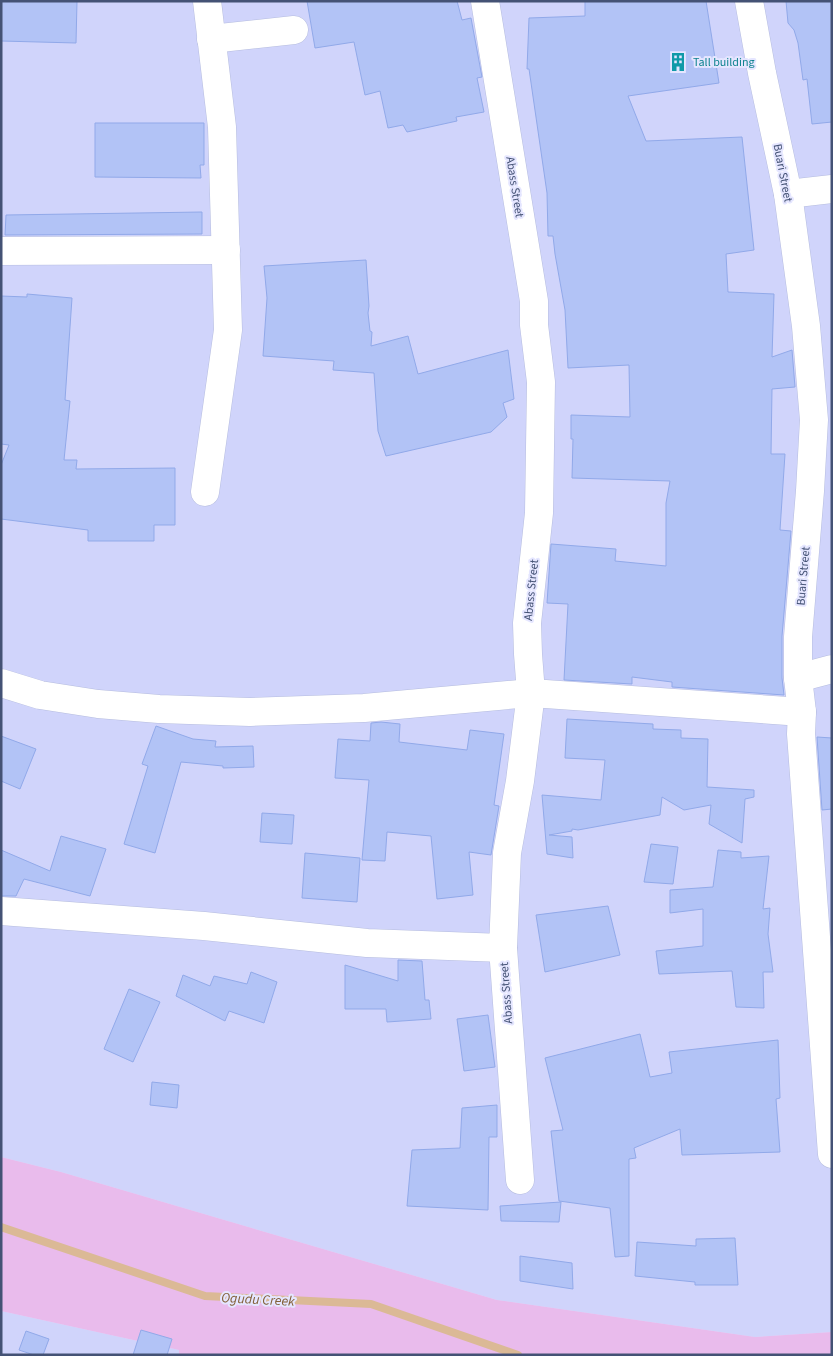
<svg xmlns="http://www.w3.org/2000/svg" width="833" height="1356" viewBox="0 0 833 1356" font-family="'Source Sans 3',sans-serif">
  <rect width="100%" height="100%" fill="#dcdefe"/>
  <g fill="#d0d4fb">
    <path d="M 1,1 L 832,1 L 832,1332 L 755,1337 L 497,1300 L 61,1172 L 1,1157 Z"/>
    <path d="M 1,1311 L 179,1350 L 179,1355 L 1,1355 Z"/>
  </g>
  <path fill="#e9bbec" d="M 1,1157 L 61,1172 L 497,1300 L 755,1337 L 832,1332 L 832,1355 L 179,1355 L 179,1350 L 1,1311 Z"/>
  <g fill="none" stroke-linecap="round" stroke-linejoin="round">
    <path stroke="#dbb996" stroke-width="8" d="M 1,1227 L 205,1296 L 371,1304 L 518,1355"/>
  </g>
  <g fill="#b2c3f6" stroke="#91a9e9">
    <path d="M 1,1 L 77,1 L 76,43 L 1,41 Z"/>
    <path d="M 307,1 L 457,1 L 462,20 L 471,18 L 482,77 L 477,78 L 484,112 L 456,117 L 457,121 L 407,132 L 403,125 L 388,128 L 380,91 L 365,95 L 354,42 L 315,48 Z"/>
    <path d="M 585,1 L 706,1 L 719,83 L 628,96 L 646,141 L 742,137 L 754,250 L 726,254 L 728,292 L 774,294 L 772,357 L 792,350 L 795,387 L 772,389 L 771,454 L 785,454 L 780,530 L 791,531 L 782,636 L 782,678 L 784,695 L 672,687 L 672,682 L 632,677 L 632,684 L 564,680 L 568,604 L 547,603 L 551,544 L 616,549 L 615,561 L 666,566 L 666,503 L 670,481 L 572,478 L 573,439 L 571,439 L 571,415 L 630,417 L 629,365 L 568,368 L 565,310 L 555,254 L 553,236 L 548,236 L 547,193 L 529,69 L 527,69 L 529,18 L 585,16 Z"/>
    <path d="M 786,1 L 832,1 L 832,122 L 812,124 L 807,79 L 803,80 L 798,43 L 794,30 L 788,23 Z"/>
    <path d="M 95,123 L 204,123 L 204,165 L 200,165 L 201,178 L 95,177 Z"/>
    <path d="M 202,212 L 202,234 L 5,235 L 6,215 Z"/>
    <path d="M 366,260 L 369,306 L 368,313 L 370,331 L 372,332 L 371,346 L 408,336 L 418,374 L 508,350 L 514,399 L 503,403 L 507,417 L 491,432 L 386,456 L 378,431 L 374,373 L 333,370 L 334,361 L 263,356 L 267,298 L 264,266 Z"/>
    <path d="M 27,294 L 72,298 L 65,400 L 70,401 L 64,460 L 77,460 L 76,469 L 175,468 L 175,525 L 154,525 L 154,541 L 88,541 L 88,530 L 1,519 L 1,465 L 9,445 L 1,444 L 1,296 L 27,297 Z"/>
    <path d="M 567,719 L 653,724 L 653,729 L 681,730 L 681,738 L 708,739 L 707,787 L 754,790 L 754,797 L 745,799 L 742,843 L 709,824 L 711,805 L 684,810 L 662,797 L 660,815 L 578,830 L 572,829 L 572,831 L 549,835 L 572,837 L 573,858 L 547,854 L 542,795 L 601,800 L 605,760 L 565,758 Z"/>
    <path d="M 381,722 L 400,724 L 399,742 L 467,750 L 470,730 L 504,734 L 494,805 L 499,806 L 491,855 L 469,852 L 473,895 L 437,899 L 431,836 L 387,832 L 385,861 L 362,860 L 369,780 L 335,778 L 338,739 L 370,741 L 371,723 Z"/>
    <path d="M 156,726 L 193,739 L 216,741 L 215,747 L 253,746 L 254,767 L 223,768 L 223,766 L 181,762 L 155,853 L 124,844 L 148,766 L 142,764 Z"/>
    <path d="M 1,736 L 36,749 L 20,789 L 1,781 Z"/>
    <path d="M 817,737 L 832,738 L 832,809 L 822,810 Z"/>
    <path d="M 262,813 L 294,815 L 292,844 L 260,842 Z"/>
    <path d="M 61,836 L 106,849 L 90,896 L 24,879 L 16,896 L 1,896 L 1,850 L 50,871 Z"/>
    <path d="M 651,844 L 678,847 L 673,884 L 644,882 Z"/>
    <path d="M 718,850 L 741,852 L 741,858 L 769,856 L 763,909 L 770,908 L 768,934 L 773,972 L 763,972 L 764,1008 L 736,1007 L 732,971 L 659,974 L 656,951 L 703,946 L 703,909 L 670,913 L 670,890 L 713,887 Z"/>
    <path d="M 305,853 L 360,858 L 357,902 L 302,898 Z"/>
    <path d="M 608,906 L 620,955 L 545,972 L 536,915 Z"/>
    <path d="M 398,960 L 422,961 L 425,1000 L 429,1000 L 431,1019 L 387,1022 L 386,1009 L 345,1009 L 345,965 L 398,981 Z"/>
    <path d="M 251,972 L 277,982 L 264,1023 L 229,1011 L 225,1021 L 176,996 L 183,975 L 210,986 L 214,976 L 247,984 Z"/>
    <path d="M 129,989 L 160,1002 L 133,1062 L 104,1049 Z"/>
    <path d="M 488,1015 L 495,1067 L 464,1071 L 457,1019 Z"/>
    <path d="M 640,1034 L 650,1077 L 672,1073 L 669,1052 L 778,1040 L 780,1098 L 776,1099 L 780,1152 L 682,1155 L 680,1129 L 634,1148 L 636,1158 L 629,1159 L 629,1256 L 615,1257 L 610,1208 L 559,1201 L 551,1131 L 563,1130 L 545,1058 Z"/>
    <path d="M 152,1082 L 179,1085 L 177,1108 L 150,1105 Z"/>
    <path d="M 497,1105 L 497,1137 L 489,1137 L 488,1210 L 407,1206 L 412,1150 L 460,1148 L 462,1108 Z"/>
    <path d="M 561,1202 L 559,1222 L 501,1221 L 500,1206 Z"/>
    <path d="M 735,1238 L 738,1285 L 695,1285 L 695,1282 L 635,1276 L 637,1242 L 696,1246 L 696,1239 Z"/>
    <path d="M 520,1256 L 572,1263 L 573,1289 L 520,1281 Z"/>
    <path d="M 141,1330 L 172,1339 L 167,1355 L 133,1355 Z"/>
    <path d="M 26,1331 L 49,1339 L 43,1355 L 34,1355 L 19,1350 Z"/>
  </g>
  <g fill="none" stroke-linecap="round" stroke-linejoin="round">
    <g stroke="#b6bddf" stroke-width="29">
      <g id="minor">
        <path d="M 485,1 L 534,301 L 534,325 L 541,382 L 539,513 L 527,623 L 528,654 L 531,693 L 520,781 L 507,853 L 503,948 L 520,1180"/>
        <path d="M 749,1 L 762,73 L 788,194 L 806,326 L 814,420 L 810,491 L 798,637 L 798,678 L 802,712 L 801,734 L 832,1154"/>
        <path d="M 211,39 L 294,30"/>
        <path d="M 788,194 L 832,189"/>
        <path d="M 1,251 L 226,250"/>
        <path d="M 205,492 L 228,330 L 222,127 L 207,1"/>
        <path d="M 798,678 L 832,669"/>
        <path d="M 1,683 L 40,695 L 98,704 L 159,709 L 250,712 L 364,708 L 531,693 L 802,712"/>
        <path d="M 1,911 L 204,926 L 367,943 L 503,948"/>
      </g>
    </g>
    <use href="#minor" stroke="#fff" stroke-width="28"/>
  </g>
  <defs>
    <g id="building-bare" transform="scale(1.5)"><path d="M-4-6H4V6H1V3H-1V6H-4ZM-2.5-4.3h1.7v1.8h-1.7ZM.8-4.3h1.7v1.8H.8ZM-2.5-1h1.7V.8h-1.7ZM.8-1h1.7V.8H.8Z" fill="#0f9aa8" stroke="#e5e6ff" stroke-width="2.5" paint-order="stroke"/></g>
  </defs>
  <g fill-rule="evenodd">
    <use href="#building-bare" x="678" y="62"/>
  </g>
  <g text-anchor="middle" stroke-width="4" stroke-linejoin="round" paint-order="stroke">
    <g font-size="12" fill="#0d838f" stroke="#e5e6ff" text-anchor="start">
      <text x="693" y="66">Tall building</text>
    </g>
    <g font-size="12" fill="#445275" stroke="#e5e6ff">
      <text transform="translate(783 173) rotate(79)" y="4">Buari Street</text>
      <text transform="translate(515 187) rotate(81)" y="4">Abass Street</text>
      <text transform="translate(803 576) rotate(-85)" y="4">Buari Street</text>
      <text transform="translate(531 590) rotate(-84)" y="4">Abass Street</text>
      <text transform="translate(506 993) rotate(-94)" y="4">Abass Street</text>
    </g>
    <g font-size="14" font-style="italic" fill="#836039" stroke="#e5e6ff">
      <text transform="translate(258 1299) rotate(3)" y="5">Ogudu Creek</text>
    </g>
  </g>
  <rect width="833" height="1356" fill="none" stroke="#445275" stroke-width="5"/>
</svg>
